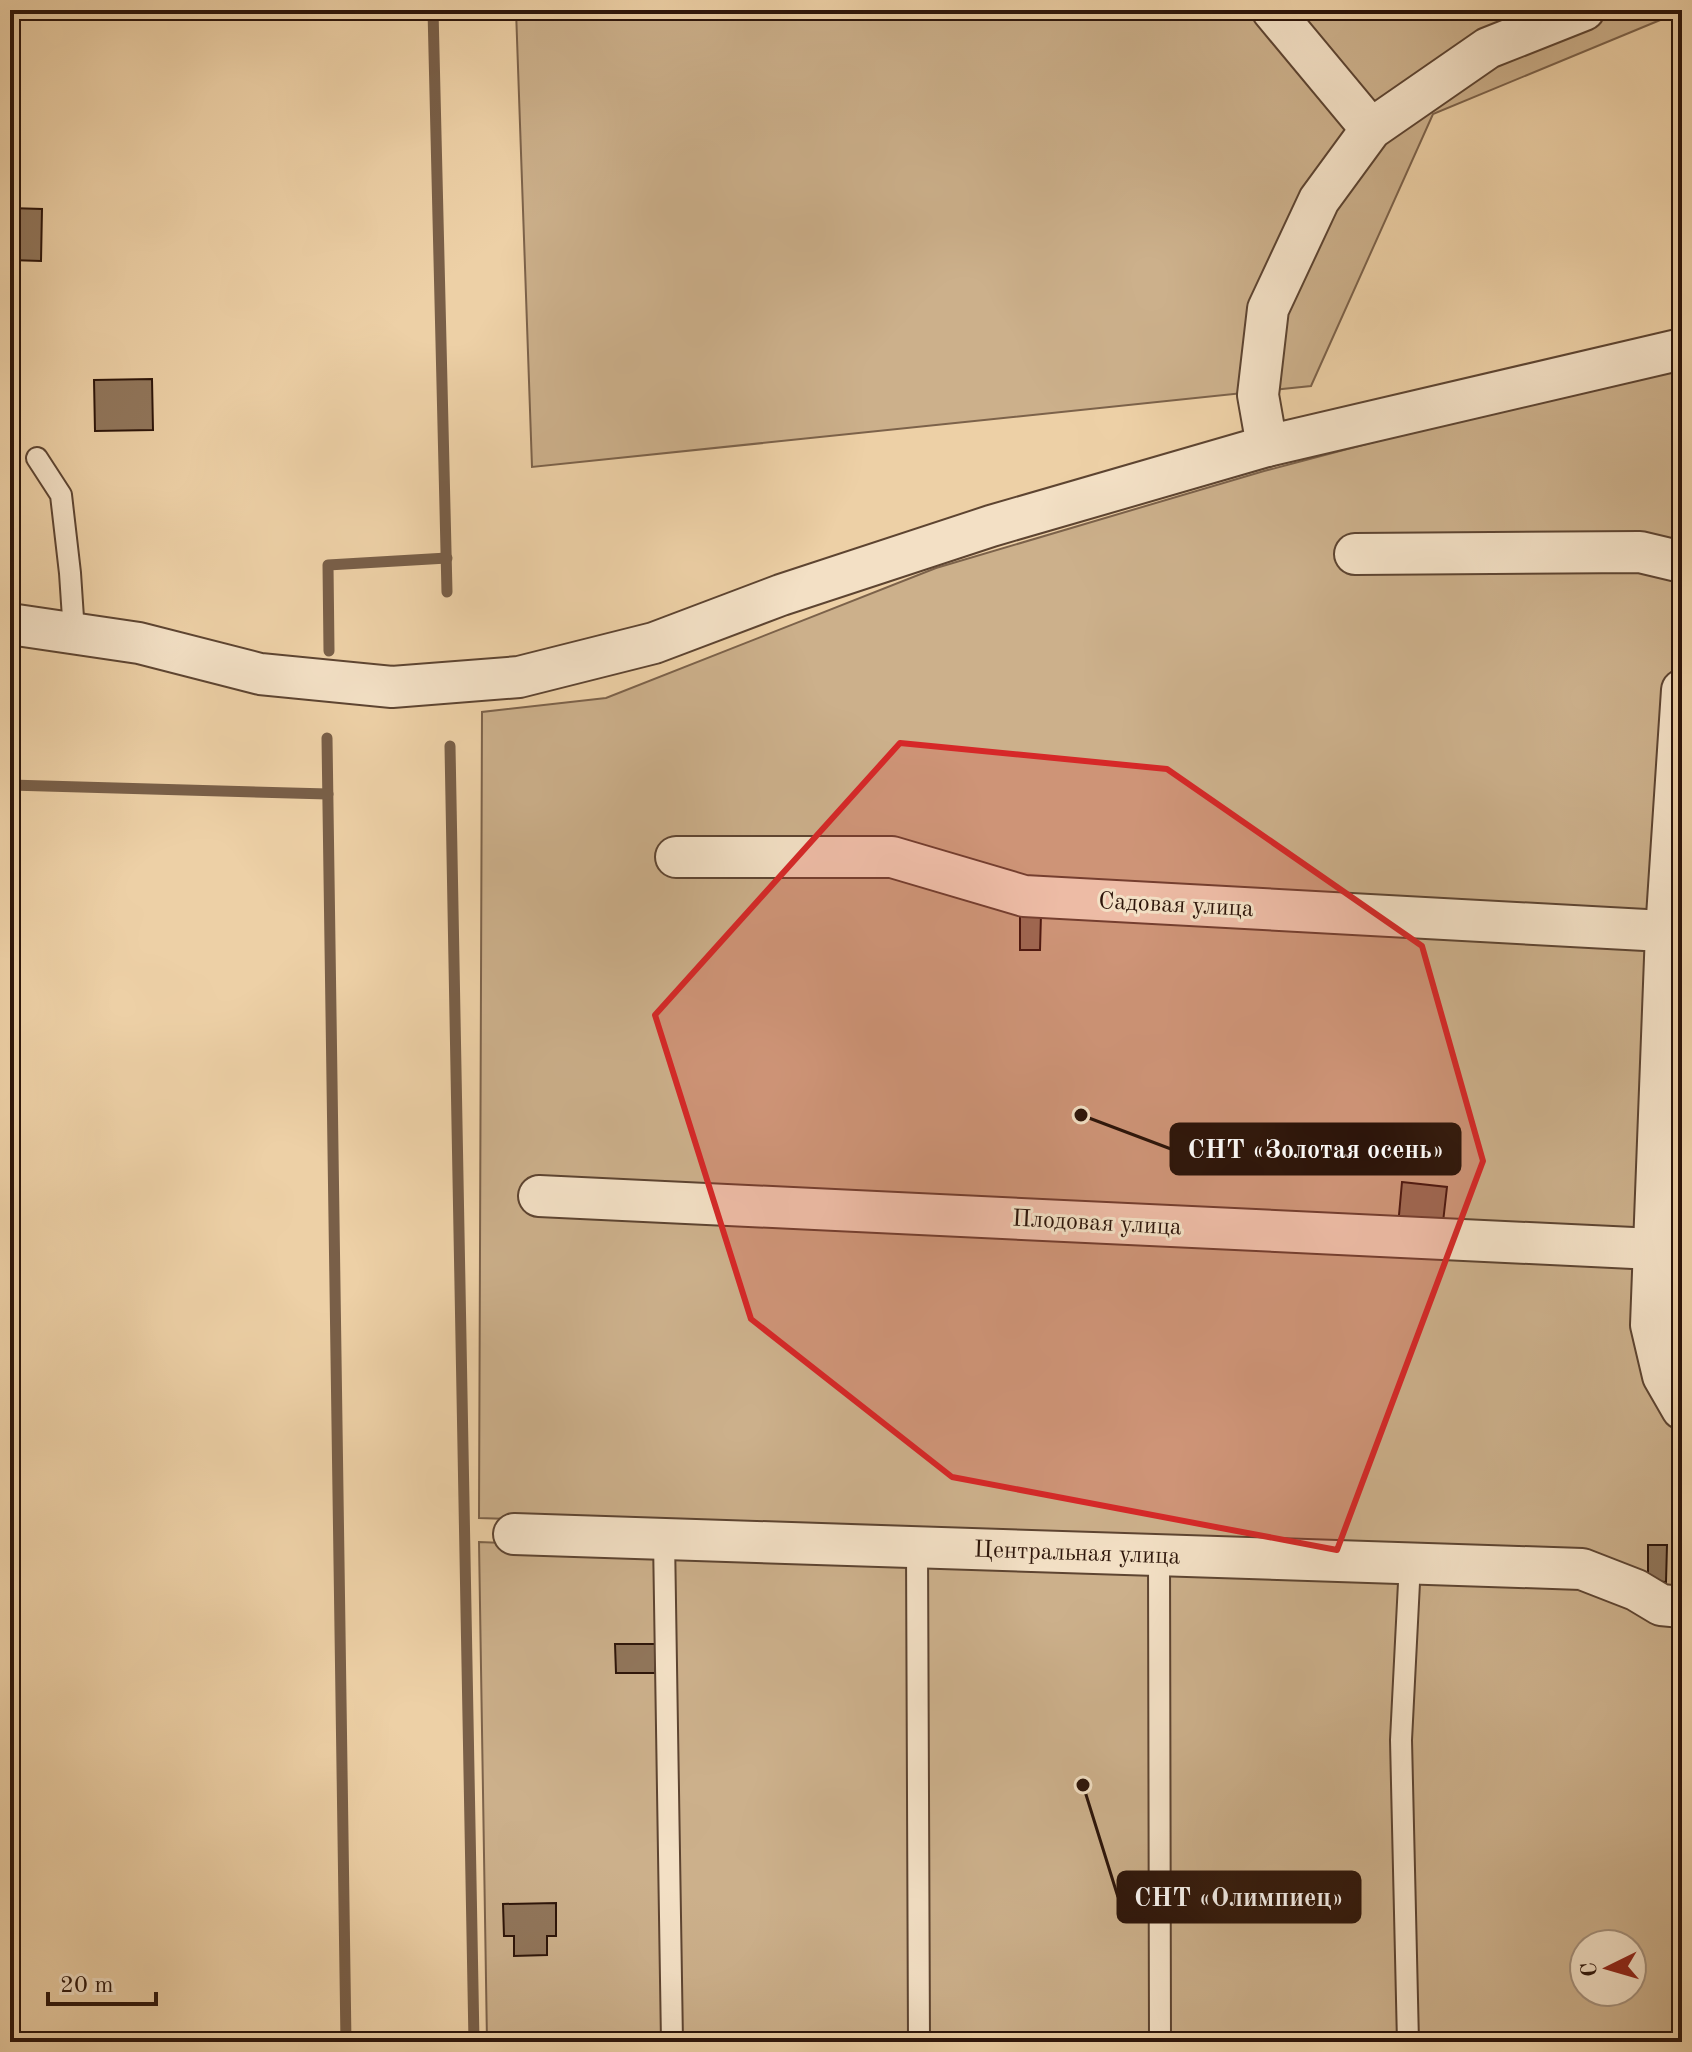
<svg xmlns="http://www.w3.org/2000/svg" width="1692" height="2052" viewBox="0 0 1692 2052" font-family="'Old Standard TT',serif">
  <rect width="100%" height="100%" fill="#edd0a6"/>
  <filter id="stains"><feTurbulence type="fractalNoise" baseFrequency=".0025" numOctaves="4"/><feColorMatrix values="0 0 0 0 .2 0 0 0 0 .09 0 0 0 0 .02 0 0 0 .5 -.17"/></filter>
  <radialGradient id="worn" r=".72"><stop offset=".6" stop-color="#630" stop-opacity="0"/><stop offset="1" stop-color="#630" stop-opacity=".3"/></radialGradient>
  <g fill="#ccb08b" stroke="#7c624a" stroke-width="2" fill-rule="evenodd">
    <path d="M 516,10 L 1682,10 L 1682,11 L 1433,114 L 1311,386 L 532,467 Z"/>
    <path d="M 1682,361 L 1682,1595 L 1586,1554 L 479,1518 L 482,712 L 606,698 L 936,568 L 1264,471 Z"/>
    <path d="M 479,1542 L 1575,1586 L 1682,1626 L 1682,2042 L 487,2042 ZM 1584,1944 L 1632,1944 L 1632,1992 L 1584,1992 Z"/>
  </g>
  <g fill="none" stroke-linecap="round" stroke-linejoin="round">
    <g stroke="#795f48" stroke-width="11">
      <path d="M 433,10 L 447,592"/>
      <path d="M 329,651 L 328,565 L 447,558"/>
      <path d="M 327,738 L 346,2042"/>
      <path d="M 450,746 L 474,2042"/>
      <path d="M 10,785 L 328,794"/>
    </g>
  </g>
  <g fill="#91765b" stroke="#2d150a" stroke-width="2">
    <path d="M 10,208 L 42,209 L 41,261 L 10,260 Z"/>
    <path d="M 152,379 L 153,430 L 95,431 L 94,380 Z"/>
    <path d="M 1020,914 L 1041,914 L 1040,950 L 1020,950 Z"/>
    <path d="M 1402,1182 L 1447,1187 L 1442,1231 L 1398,1226 Z"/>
    <path d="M 1648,1545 L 1667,1545 L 1666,1582 L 1648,1581 Z"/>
    <path d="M 615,1644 L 655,1644 L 655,1673 L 616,1673 Z"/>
    <path d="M 556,1903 L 556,1936 L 547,1936 L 547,1955 L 514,1956 L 514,1936 L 504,1936 L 503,1904 Z"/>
  </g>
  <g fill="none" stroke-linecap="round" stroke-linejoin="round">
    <g stroke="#5d4431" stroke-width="24">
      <g id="service">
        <path d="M 37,458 L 61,495 L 70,573 L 74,633"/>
        <path d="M 664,1539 L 672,2042"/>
        <path d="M 917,1547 L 919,2042"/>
        <path d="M 1159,1555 L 1160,2042"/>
        <path d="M 1408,2042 L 1401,1740 L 1410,1563"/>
      </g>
    </g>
    <g stroke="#5d4431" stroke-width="44">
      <g id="minor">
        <path d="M 1272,10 L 1371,129"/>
        <path d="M 1267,446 L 1258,395 L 1268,309 L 1319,200 L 1371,129 L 1488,48 L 1584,10"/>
        <path d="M 1355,554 L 1640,552 L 1682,562"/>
        <path d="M 10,624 L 139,643 L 260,674 L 392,687 L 519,677 L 654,643 L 781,595 L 991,526 L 1267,446 L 1682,349"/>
        <path d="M 1682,690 L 1666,932 L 1651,1325 L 1663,1376 L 1682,1409"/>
        <path d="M 676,857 L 892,857 L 1024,896 L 1682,932"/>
        <path d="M 539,1196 L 1654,1249"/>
        <path d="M 514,1534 L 1582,1569 L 1636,1590 L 1661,1605 L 1682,1607"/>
      </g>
    </g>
    <use href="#service" stroke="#f3e0c5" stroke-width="20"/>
    <use href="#minor" stroke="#f3e0c5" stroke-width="40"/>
  </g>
  <path fill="#d62828" fill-opacity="0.2" stroke="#d62828" stroke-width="6" stroke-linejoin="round" d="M 900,743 L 1167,769 L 1422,946 L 1483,1161 L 1337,1550 L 952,1477 L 751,1319 L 655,1015 Z"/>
  <g text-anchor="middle" stroke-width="6" stroke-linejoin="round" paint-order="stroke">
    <g font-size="24" fill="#2d150a" stroke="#f3e0c5">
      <text transform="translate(1176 904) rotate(3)" y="8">Садовая улица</text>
      <text transform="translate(1097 1222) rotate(3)" y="8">Плодовая улица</text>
      <text transform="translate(1077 1552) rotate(2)" y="8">Центральная улица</text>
    </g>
  </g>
  <path fill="none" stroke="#2d150a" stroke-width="3" d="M1081 1115L1171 1149M1083 1785L1118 1897"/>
  <g fill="#2d150a" stroke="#f3e0c5" stroke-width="3">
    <circle cx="1081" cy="1115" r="8"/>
    <circle cx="1083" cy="1785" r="8"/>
  </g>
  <g fill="#2d150a" stroke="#2d150a" stroke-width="3">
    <rect x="1171" y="1124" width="289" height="50" rx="8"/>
    <rect x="1118" y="1872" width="242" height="50" rx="8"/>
  </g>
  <g font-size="26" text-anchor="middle" font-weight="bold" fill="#fff">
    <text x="1316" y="1158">СНТ «Золотая осень»</text>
    <text x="1239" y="1906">СНТ «Олимпиец»</text>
  </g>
  <rect width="1692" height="2052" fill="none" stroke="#edd0a6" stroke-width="40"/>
  <rect x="12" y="12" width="1668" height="2028" fill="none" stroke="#2d150a" stroke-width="4"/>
  <rect x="20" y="20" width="1652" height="2012" fill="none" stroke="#2d150a" stroke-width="2"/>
  <g transform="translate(1608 1968) rotate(265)"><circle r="38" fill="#f3e0c5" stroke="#a48f7a" stroke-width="2"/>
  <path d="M0-6L14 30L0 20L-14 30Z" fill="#8f2418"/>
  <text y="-12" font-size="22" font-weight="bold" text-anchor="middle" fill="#2d150a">С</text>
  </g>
  <path d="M48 1992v12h108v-12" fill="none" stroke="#2d150a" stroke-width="4"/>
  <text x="60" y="1992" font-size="24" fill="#2d150a" stroke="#f3e0c5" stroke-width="6" paint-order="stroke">20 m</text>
  <rect width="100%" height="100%" filter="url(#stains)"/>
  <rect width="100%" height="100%" fill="url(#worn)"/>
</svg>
